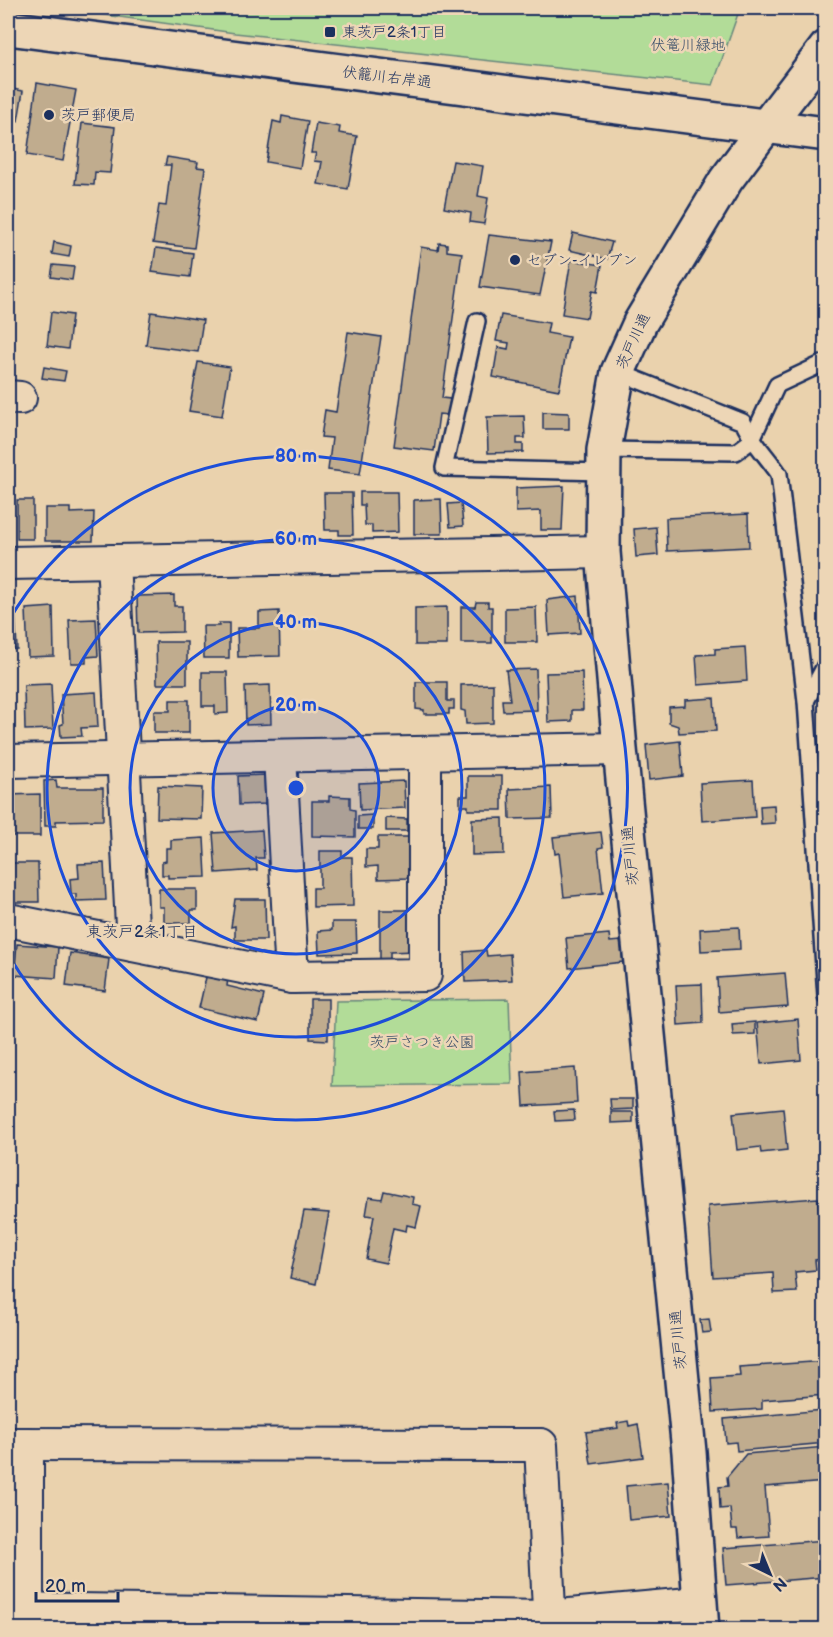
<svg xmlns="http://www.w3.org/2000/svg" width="833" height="1637" viewBox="0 0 833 1637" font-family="'Balsamiq Sans','Klee One',sans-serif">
  <rect width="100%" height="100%" fill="#ead2ad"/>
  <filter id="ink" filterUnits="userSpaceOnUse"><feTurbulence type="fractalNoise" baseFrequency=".0167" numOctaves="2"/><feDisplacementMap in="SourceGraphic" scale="12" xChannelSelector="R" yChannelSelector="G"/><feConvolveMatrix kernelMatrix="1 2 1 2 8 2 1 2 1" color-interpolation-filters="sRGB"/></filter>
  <g filter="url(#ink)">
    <g fill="#b2dc98" stroke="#66867b" stroke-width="1.5">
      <path d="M 55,8 L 740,8 L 713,85 L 235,33 Z"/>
      <path d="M 509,999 L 512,1084 L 332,1086 L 336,1001 Z"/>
    </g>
    <g fill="#c0ac8e" stroke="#1b2f5e" stroke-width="1.5">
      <path d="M 37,83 L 76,90 L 63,161 L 27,155 Z"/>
      <path d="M 8,88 L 23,91 L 18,121 L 11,120 L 8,138 Z"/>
      <path d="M 282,116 L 308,121 L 300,168 L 266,162 L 273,121 L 281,123 Z"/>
      <path d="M 82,123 L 115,127 L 110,173 L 95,172 L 94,185 L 75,184 Z"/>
      <path d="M 316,123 L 340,127 L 339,133 L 357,136 L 348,189 L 318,184 L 322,162 L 314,161 L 316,153 L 311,153 Z"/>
      <path d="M 167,157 L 198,162 L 197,167 L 205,168 L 194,248 L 153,243 L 159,205 L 166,206 L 171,165 L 165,165 Z"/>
      <path d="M 453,161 L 483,166 L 478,196 L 488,198 L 484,224 L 470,222 L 471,213 L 444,208 Z"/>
      <path d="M 573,233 L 612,242 L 607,259 L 569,250 Z"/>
      <path d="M 489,235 L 551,242 L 540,295 L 480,287 Z"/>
      <path d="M 54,242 L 71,246 L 69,257 L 52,254 Z"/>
      <path d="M 439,243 L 447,244 L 447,251 L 462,253 L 442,398 L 450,399 L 448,415 L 439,414 L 434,451 L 394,446 L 421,247 L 438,250 Z"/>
      <path d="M 156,248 L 193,253 L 190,277 L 152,272 Z"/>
      <path d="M 571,260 L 602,265 L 597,292 L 592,291 L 587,318 L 562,314 Z"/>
      <path d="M 53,265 L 74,267 L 72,280 L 51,277 Z"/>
      <path d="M 51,312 L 72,315 L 68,349 L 47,346 Z"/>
      <path d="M 151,312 L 203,320 L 198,352 L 146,345 Z"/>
      <path d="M 501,315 L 549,323 L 547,333 L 569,337 L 559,390 L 493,377 L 498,347 L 508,349 L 509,343 L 496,341 Z"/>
      <path d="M 348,332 L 381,337 L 360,474 L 328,470 L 332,438 L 321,437 L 325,410 L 336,412 Z"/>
      <path d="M 198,362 L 230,367 L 222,416 L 189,411 Z"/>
      <path d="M 44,367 L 66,371 L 64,381 L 42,378 Z"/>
      <path d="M 543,412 L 569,413 L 569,429 L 543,429 Z"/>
      <path d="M 524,416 L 525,438 L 517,438 L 517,444 L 523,444 L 523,452 L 488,453 L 487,417 Z"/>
      <path d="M 564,486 L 562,530 L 541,530 L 541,511 L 516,512 L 516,488 Z"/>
      <path d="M 360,492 L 397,492 L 398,532 L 372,533 L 372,525 L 365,525 L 364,505 L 360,505 Z"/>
      <path d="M 324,493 L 352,493 L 353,535 L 339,535 L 339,530 L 325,530 Z"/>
      <path d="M 441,499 L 442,534 L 414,534 L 414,500 Z"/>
      <rect x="17" y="500" width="16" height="39"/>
      <path d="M 8,503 L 9,503 L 10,544 L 8,544 Z"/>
      <path d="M 461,503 L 463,526 L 450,527 L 448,504 Z"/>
      <path d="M 45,508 L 70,508 L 70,513 L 94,512 L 93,541 L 45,541 Z"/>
      <path d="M 748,514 L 749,547 L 667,551 L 666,518 Z"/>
      <path d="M 656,527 L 658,555 L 636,557 L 634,529 Z"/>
      <path d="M 174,595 L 174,606 L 182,606 L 182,632 L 138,633 L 137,596 Z"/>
      <path d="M 578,596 L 580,633 L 549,635 L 547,600 Z"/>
      <path d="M 476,602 L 488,602 L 488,607 L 492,607 L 492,643 L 461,643 L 461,607 L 475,607 Z"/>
      <path d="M 53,607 L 54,656 L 28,657 L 26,609 Z"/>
      <path d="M 447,607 L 447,645 L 415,645 L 415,608 Z"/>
      <path d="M 536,607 L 537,642 L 505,642 L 505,608 Z"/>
      <path d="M 15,609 L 17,649 L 8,650 L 8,610 Z"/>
      <path d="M 279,611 L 280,656 L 238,657 L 237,628 L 259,628 L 259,612 Z"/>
      <path d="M 96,619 L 98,656 L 86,657 L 86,663 L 71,663 L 69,620 Z"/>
      <path d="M 219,623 L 229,623 L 229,658 L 204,658 L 203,626 L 219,626 Z"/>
      <path d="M 156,642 L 187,642 L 187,684 L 157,684 Z"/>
      <path d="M 745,647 L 747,681 L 698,685 L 696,655 L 715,654 L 715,649 Z"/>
      <path d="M 536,669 L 537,710 L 503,711 L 502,700 L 510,700 L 506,670 Z"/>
      <path d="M 202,672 L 227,672 L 228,713 L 215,714 L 215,706 L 202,706 Z"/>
      <path d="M 582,672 L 583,710 L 572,710 L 572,721 L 548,722 L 546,673 Z"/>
      <path d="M 416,682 L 447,682 L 447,701 L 454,701 L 454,709 L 449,709 L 449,714 L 424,714 L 424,710 L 416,709 Z"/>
      <path d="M 51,684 L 53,729 L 25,730 L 24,685 Z"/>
      <path d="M 493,684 L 493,723 L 466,724 L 465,711 L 461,710 L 461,685 Z"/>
      <path d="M 270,685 L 271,724 L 246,725 L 245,686 Z"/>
      <path d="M 96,692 L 98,727 L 81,728 L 82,736 L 61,737 L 60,725 L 63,724 L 61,694 Z"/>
      <path d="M 714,698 L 716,731 L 679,733 L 678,726 L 669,723 L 669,707 L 685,706 L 685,700 Z"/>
      <path d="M 170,700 L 189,700 L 189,733 L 154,733 L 154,711 L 170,711 Z"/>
      <path d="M 680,741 L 683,776 L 649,780 L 646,745 Z"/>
      <path d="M 264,775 L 265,804 L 239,805 L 238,776 Z"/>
      <path d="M 468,776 L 502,776 L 502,810 L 468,810 L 468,806 L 460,806 L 460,796 L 468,796 Z"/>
      <path d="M 56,780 L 57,788 L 103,788 L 103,820 L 56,821 L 56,826 L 45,826 L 44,781 Z"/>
      <path d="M 753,780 L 755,817 L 702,821 L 700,783 Z"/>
      <path d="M 404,781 L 405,808 L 360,810 L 359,783 Z"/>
      <path d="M 158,786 L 202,788 L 201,819 L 157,818 Z"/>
      <path d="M 551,787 L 552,818 L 510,819 L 509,789 Z"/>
      <path d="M 40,794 L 40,836 L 8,836 L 8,795 Z"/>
      <path d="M 329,796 L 350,797 L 350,809 L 355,810 L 355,837 L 312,836 L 312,801 L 329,801 Z"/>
      <path d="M 774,805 L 775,823 L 761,824 L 760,806 Z"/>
      <path d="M 373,815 L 373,829 L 358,829 L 358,816 Z"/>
      <path d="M 386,818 L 407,819 L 407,831 L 386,831 Z"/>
      <path d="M 503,818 L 504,854 L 472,855 L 472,819 Z"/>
      <path d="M 262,830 L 264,858 L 256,858 L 257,870 L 216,873 L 213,833 Z"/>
      <path d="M 601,832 L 603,847 L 598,848 L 603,893 L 564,897 L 559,853 L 555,854 L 553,837 Z"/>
      <path d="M 378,837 L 408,837 L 409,878 L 378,879 L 378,866 L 366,867 L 366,849 L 378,849 Z"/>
      <path d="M 204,838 L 206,877 L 168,878 L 168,875 L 162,875 L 162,862 L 166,861 L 166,848 L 171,848 L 171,840 Z"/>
      <path d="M 320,851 L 342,851 L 342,857 L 352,857 L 353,906 L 313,907 L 313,888 L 320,888 Z"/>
      <path d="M 8,863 L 38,863 L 39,902 L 8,902 Z"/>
      <path d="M 104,863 L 106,900 L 76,901 L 76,894 L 71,894 L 70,879 L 79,878 L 78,864 Z"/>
      <path d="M 159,889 L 197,889 L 197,910 L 191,910 L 191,923 L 164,923 L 164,907 L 159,907 Z"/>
      <path d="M 235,899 L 265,899 L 266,940 L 235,940 L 235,926 L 231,927 Z"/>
      <path d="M 380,910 L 412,910 L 415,951 L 390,952 L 390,963 L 380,963 Z"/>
      <path d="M 332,922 L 356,922 L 357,953 L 319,954 L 318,931 L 332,930 Z"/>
      <path d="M 739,927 L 740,949 L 701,951 L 700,929 Z"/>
      <path d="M 609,934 L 610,942 L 620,941 L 623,962 L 569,968 L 566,938 Z"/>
      <path d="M 17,944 L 58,947 L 56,978 L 14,975 Z"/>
      <path d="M 486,950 L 487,956 L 510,954 L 512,980 L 465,982 L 464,952 Z"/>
      <path d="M 70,953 L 109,959 L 105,991 L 66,986 Z"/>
      <path d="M 207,973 L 228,978 L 227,986 L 264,995 L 258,1022 L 199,1008 Z"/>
      <path d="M 785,973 L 788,1007 L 719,1012 L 717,978 Z"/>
      <path d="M 702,984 L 703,1023 L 678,1025 L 676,985 Z"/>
      <path d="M 310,999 L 328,999 L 328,1040 L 310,1039 Z"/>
      <path d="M 798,1019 L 801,1060 L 761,1064 L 757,1023 Z"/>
      <path d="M 755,1022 L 755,1034 L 733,1035 L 732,1024 Z"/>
      <path d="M 575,1068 L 577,1103 L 524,1106 L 522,1072 Z"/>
      <path d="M 610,1099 L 633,1099 L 633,1109 L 611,1110 Z"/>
      <path d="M 783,1108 L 787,1150 L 761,1153 L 760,1147 L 737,1150 L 733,1113 Z"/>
      <path d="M 574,1110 L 575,1120 L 555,1121 L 554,1111 Z"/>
      <path d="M 611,1112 L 633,1112 L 633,1122 L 611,1123 Z"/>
      <path d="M 384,1191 L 413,1197 L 412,1204 L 421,1206 L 416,1227 L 407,1225 L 406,1231 L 393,1228 L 386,1263 L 366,1259 L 374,1216 L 366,1215 L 369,1197 L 382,1199 Z"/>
      <path d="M 818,1198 L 822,1259 L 815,1260 L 816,1270 L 795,1272 L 797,1292 L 774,1293 L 773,1273 L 713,1277 L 708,1206 Z"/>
      <path d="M 304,1211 L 329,1213 L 316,1284 L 290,1278 Z"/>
      <path d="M 709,1319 L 711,1332 L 702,1333 L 700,1320 Z"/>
      <path d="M 826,1361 L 826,1395 L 762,1400 L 762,1409 L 713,1412 L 711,1378 L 740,1376 L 739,1367 Z"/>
      <path d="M 823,1410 L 826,1443 L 737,1451 L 736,1442 L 726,1443 L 724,1419 Z"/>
      <path d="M 628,1421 L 629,1426 L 638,1424 L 643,1457 L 591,1464 L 586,1432 L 618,1428 L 617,1423 Z"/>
      <path d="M 826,1447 L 826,1482 L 765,1487 L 769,1536 L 738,1538 L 737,1529 L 732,1529 L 730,1508 L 720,1509 L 719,1487 L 728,1486 L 727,1477 L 746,1454 Z"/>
      <path d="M 668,1482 L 671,1516 L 629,1520 L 626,1486 Z"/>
      <path d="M 826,1540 L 826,1577 L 726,1585 L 723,1548 Z"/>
    </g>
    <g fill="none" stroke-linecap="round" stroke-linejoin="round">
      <g stroke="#1b2f5e" stroke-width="20">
        <g id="service">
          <path d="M 477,321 L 444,468 L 604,472"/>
          <path d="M 618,372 L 743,422 C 752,442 767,456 779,474 L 806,701 L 826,996"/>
          <path d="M 604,450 L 736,452 L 751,441 L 777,385 L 826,362"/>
          <path d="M 806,701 L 826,664"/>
        </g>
      </g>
      <g stroke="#1b2f5e" stroke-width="36">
        <g id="minor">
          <path d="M 8,397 L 20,398"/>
          <path d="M 113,561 L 133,945"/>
          <path d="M 8,563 L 603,552"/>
          <path d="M 280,756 L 292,977"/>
          <path d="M 8,761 L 620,749"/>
          <path d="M 8,920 L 292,977 L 425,975 L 425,753"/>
          <path d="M 8,1444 L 541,1445 L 550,1630"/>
          <path d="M 8,1609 L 548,1617 L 700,1603"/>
          <path d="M 27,1629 L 27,1444"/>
        </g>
      </g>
      <g stroke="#1b2f5e" stroke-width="38">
        <path id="tertiary" d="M 702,1630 L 689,1452 L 620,749 L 603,552 L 604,450 L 618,372 L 640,323 L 726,180 L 767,125"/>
      </g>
      <g stroke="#1b2f5e" stroke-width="38">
        <g id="secondary">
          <path d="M 8,28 L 826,134"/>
          <path d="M 767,125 L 826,48"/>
        </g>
      </g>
      <use href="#service" stroke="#edd6b6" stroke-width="15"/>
      <use href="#minor" stroke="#edd6b6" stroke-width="32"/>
      <use href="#tertiary" stroke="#edd6b6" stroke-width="33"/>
      <use href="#secondary" stroke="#edd6b6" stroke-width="33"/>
    </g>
  </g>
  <circle cx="296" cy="788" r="83" fill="#1d4ed8" fill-opacity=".12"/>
  <g fill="none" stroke="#1d4ed8" stroke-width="3">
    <circle cx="296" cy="788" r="83"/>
    <circle cx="296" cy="788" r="166"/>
    <circle cx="296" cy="788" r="249"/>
    <path d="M8 622A332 332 0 1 1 8 954"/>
  </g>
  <g fill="#1b2f5e" stroke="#edd6b6" stroke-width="2">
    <rect x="324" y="26" width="12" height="12" rx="3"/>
    <circle cx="49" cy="115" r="6"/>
    <circle cx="515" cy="260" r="6"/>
  </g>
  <g text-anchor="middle" stroke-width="5" stroke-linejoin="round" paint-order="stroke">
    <g font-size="15" fill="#1b2f5e" stroke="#edd6b6" text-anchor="start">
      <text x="342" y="37">東茨戸2条1丁目</text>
      <text x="61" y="120">茨戸郵便局</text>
      <text x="527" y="265">セブン-イレブン</text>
    </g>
    <g font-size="15" fill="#324967" stroke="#edd6b6">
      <text x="688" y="50">伏篭川緑地</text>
      <text x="422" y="1047">茨戸さつき公園</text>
    </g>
    <g font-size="15" fill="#1b2f5e" stroke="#edd6b6">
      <text transform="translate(387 77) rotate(7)" y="5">伏籠川右岸通</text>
      <text transform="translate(633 341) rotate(-65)" y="5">茨戸川通</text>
      <text transform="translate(630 856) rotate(-96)" y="5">茨戸川通</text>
      <text transform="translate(678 1340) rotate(-96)" y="5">茨戸川通</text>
    </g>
    <g font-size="16" fill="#1b2f5e" stroke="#edd6b6">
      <text x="142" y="937">東茨戸2条1丁目</text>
    </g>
  </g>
  <circle cx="296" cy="788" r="9" fill="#1d4ed8" stroke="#edd6b6" stroke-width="3"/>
  <g font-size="18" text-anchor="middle" font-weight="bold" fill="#1d4ed8" stroke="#edd6b6" stroke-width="5" stroke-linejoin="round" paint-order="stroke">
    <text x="296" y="462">80 m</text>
    <text x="296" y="545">60 m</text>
    <text x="296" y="628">40 m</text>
    <text x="296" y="711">20 m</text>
  </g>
  <rect width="833" height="1637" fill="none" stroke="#edd6b6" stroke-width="30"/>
  <rect x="15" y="15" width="803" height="1607" fill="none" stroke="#1b2f5e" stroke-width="2" filter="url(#ink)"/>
  <g transform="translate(770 1574) rotate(137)" stroke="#edd6b6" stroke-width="4.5" paint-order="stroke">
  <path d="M0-4.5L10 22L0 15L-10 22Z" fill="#1b2f5e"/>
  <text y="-9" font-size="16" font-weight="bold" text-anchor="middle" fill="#1b2f5e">N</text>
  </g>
  <path d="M36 1592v9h82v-9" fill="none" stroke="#1b2f5e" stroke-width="3"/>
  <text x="45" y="1592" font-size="18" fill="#1b2f5e" stroke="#edd6b6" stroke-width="4.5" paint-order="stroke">20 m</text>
</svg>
